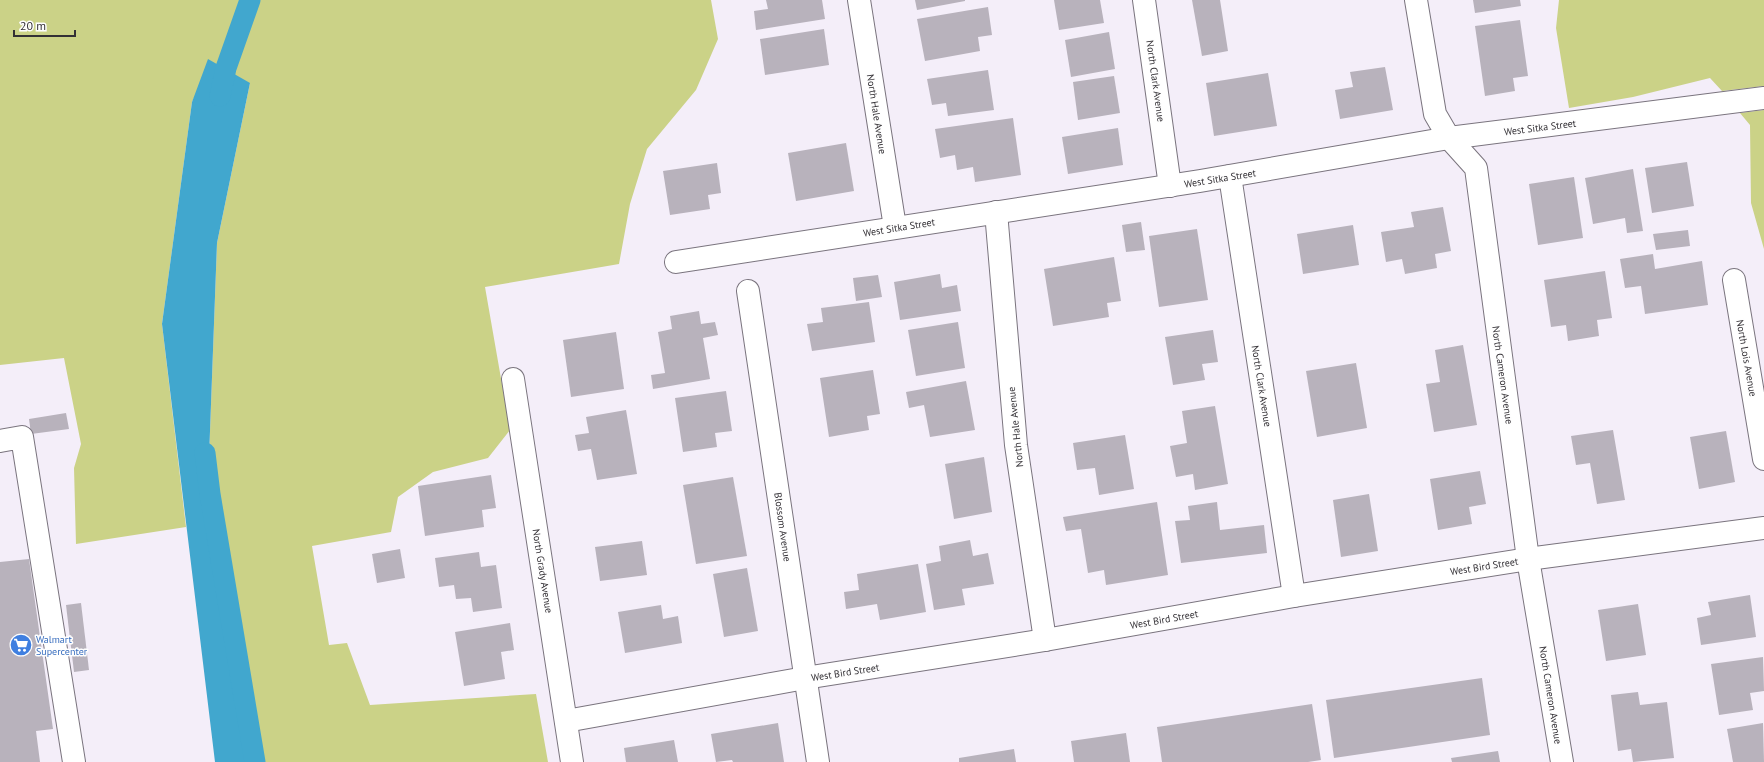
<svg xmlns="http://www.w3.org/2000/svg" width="1764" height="762" viewBox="0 0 1764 762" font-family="'PT Sans',sans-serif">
  <rect width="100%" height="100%" fill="#f4eef9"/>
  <g fill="#cbd287">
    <path d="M 0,0 L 711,0 L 718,39 L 696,90 L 647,149 L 630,204 L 619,264 L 485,287 L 510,430 L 488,458 L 433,472 L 398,497 L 391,532 L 312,546 L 329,645 L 347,643 L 370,705 L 536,694 L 548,762 L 252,762 L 208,485 L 217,243 L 250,83 L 194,98 L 192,102 L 162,324 L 186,527 L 76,544 L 74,468 L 81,444 L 64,358 L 0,365 Z"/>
    <path d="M 1559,0 L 1764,0 L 1764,86 L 1722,91 L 1710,78 L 1633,97 L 1569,108 L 1556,28 Z"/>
    <path d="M 1764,110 L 1764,249 L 1751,203 L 1750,125 L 1740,113 Z"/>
  </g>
  <path fill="#41a7ce" d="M 208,59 L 250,83 L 217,243 L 208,485 L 252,762 L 215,762 L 162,324 L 192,102 Z"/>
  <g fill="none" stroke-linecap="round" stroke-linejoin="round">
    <g stroke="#41a7ce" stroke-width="21">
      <path d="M 220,96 L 226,68 L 250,0"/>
      <path d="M 205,453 L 210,494 L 255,762"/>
    </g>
  </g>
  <g fill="#b8b2bc">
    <path d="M 766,0 L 822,0 L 825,19 L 756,30 L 754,11 L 768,9 Z"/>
    <path d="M 915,0 L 965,0 L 965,1 L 917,10 Z"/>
    <path d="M 1054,0 L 1100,0 L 1104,23 L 1059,30 Z"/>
    <path d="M 1192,0 L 1220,0 L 1228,51 L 1202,56 Z"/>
    <path d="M 1473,0 L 1520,0 L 1521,6 L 1475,13 Z"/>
    <path d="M 988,7 L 992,35 L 978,37 L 980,51 L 925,61 L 917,19 Z"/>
    <path d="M 1520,20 L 1528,76 L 1513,78 L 1515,91 L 1485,96 L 1475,26 Z"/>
    <path d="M 824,29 L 829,65 L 765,75 L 760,39 Z"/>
    <path d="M 1109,32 L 1115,69 L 1071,77 L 1065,40 Z"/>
    <path d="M 1385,67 L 1393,110 L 1340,119 L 1335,90 L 1353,87 L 1350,72 Z"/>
    <path d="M 988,70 L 994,110 L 948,116 L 946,103 L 932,105 L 927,79 Z"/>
    <path d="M 1268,73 L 1277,126 L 1214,136 L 1206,83 Z"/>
    <path d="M 1114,76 L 1120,113 L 1078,120 L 1073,82 Z"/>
    <path d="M 1013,118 L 1021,175 L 975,182 L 973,167 L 957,170 L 955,155 L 940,158 L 935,129 Z"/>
    <path d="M 1118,128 L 1123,165 L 1068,174 L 1062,137 Z"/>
    <path d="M 846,143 L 854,191 L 796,201 L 788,153 Z"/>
    <path d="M 1687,162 L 1694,206 L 1652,213 L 1645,168 Z"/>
    <path d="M 717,163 L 721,193 L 708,195 L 710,209 L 670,215 L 663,171 Z"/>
    <path d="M 1633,169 L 1643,231 L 1627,233 L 1625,218 L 1593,224 L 1585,178 Z"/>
    <path d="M 1574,177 L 1583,238 L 1538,245 L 1529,184 Z"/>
    <path d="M 1443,207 L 1451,251 L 1435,254 L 1437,268 L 1405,274 L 1402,259 L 1386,262 L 1381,232 L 1414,227 L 1411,212 Z"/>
    <path d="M 1141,222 L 1145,250 L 1126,252 L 1122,225 Z"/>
    <path d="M 1353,225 L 1359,265 L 1303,274 L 1297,234 Z"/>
    <path d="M 1197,229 L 1208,300 L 1159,307 L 1149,236 Z"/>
    <path d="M 1688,230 L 1690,246 L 1656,250 L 1653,234 Z"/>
    <path d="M 1653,254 L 1655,269 L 1702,261 L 1708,305 L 1645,314 L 1641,286 L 1625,288 L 1620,259 Z"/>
    <path d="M 1114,257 L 1121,301 L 1107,303 L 1109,317 L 1053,326 L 1044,269 Z"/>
    <path d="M 1605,271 L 1612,318 L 1597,320 L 1599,336 L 1568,341 L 1566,325 L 1551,327 L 1544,280 Z"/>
    <path d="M 940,274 L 942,288 L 957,285 L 961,311 L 900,320 L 894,282 Z"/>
    <path d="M 878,275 L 882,297 L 856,301 L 853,278 Z"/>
    <path d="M 869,302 L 875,342 L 812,351 L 807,324 L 823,322 L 821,308 Z"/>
    <path d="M 699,311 L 701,324 L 715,322 L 718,335 L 703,338 L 710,379 L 653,389 L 651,375 L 665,373 L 658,332 L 672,329 L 670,316 Z"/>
    <path d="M 958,322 L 965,368 L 916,376 L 908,330 Z"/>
    <path d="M 1213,330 L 1218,362 L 1202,364 L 1205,380 L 1173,385 L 1165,337 Z"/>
    <path d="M 616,332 L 624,389 L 571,397 L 563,340 Z"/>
    <path d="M 1463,345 L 1477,425 L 1434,432 L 1426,384 L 1440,382 L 1435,350 Z"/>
    <path d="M 1356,363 L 1367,428 L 1317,437 L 1306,371 Z"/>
    <path d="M 873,370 L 880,414 L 867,416 L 869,430 L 829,437 L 820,378 Z"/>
    <path d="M 966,381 L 975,430 L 930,437 L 924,405 L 909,408 L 906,392 Z"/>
    <path d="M 726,391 L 732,431 L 715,433 L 717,447 L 683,452 L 675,398 Z"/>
    <path d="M 1215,406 L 1228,484 L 1195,490 L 1193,474 L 1176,477 L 1170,446 L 1187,443 L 1182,411 Z"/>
    <path d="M 626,410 L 637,474 L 597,480 L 591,449 L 578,451 L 575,435 L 589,433 L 586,417 Z"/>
    <path d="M 66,413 L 69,429 L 31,434 L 29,419 Z"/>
    <path d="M 1613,430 L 1625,500 L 1597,504 L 1590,463 L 1576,465 L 1571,436 Z"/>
    <path d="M 1726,431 L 1735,482 L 1699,489 L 1690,437 Z"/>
    <path d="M 1125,435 L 1134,489 L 1099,495 L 1095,468 L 1077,470 L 1073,443 Z"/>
    <path d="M 984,457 L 992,512 L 954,519 L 945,464 Z"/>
    <path d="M 1480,471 L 1486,504 L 1469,507 L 1472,524 L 1438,530 L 1430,479 Z"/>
    <path d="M 491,475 L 496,508 L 482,510 L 484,527 L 425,536 L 418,486 Z"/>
    <path d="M 733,477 L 747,556 L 696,564 L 683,485 Z"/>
    <path d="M 1369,494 L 1378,551 L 1341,557 L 1333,500 Z"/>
    <path d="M 1157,502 L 1168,575 L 1106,585 L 1104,570 L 1088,573 L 1081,529 L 1066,531 L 1063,517 Z"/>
    <path d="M 1217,502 L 1220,530 L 1264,525 L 1267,553 L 1181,563 L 1175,521 L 1190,520 L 1188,506 Z"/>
    <path d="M 970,540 L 973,556 L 988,553 L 994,584 L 962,589 L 965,605 L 934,610 L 926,564 L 941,561 L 939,546 Z"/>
    <path d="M 642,541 L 647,575 L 600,581 L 595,547 Z"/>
    <path d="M 400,549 L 405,578 L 377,583 L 372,554 Z"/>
    <path d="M 479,552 L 481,567 L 496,565 L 502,608 L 473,612 L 471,598 L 456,599 L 454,585 L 439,587 L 435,558 Z"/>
    <path d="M 29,559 L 53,729 L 36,731 L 40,762 L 0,762 L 0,562 Z"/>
    <path d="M 918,564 L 926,612 L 880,620 L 877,604 L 846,609 L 844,592 L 859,590 L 857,574 Z"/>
    <path d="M 747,568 L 758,631 L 724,637 L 713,574 Z"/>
    <path d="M 1750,595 L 1756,637 L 1701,645 L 1697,618 L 1711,615 L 1708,602 Z"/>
    <path d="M 81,603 L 89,670 L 74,672 L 66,605 Z"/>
    <path d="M 1638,604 L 1646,655 L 1606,661 L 1598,610 Z"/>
    <path d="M 661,605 L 663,619 L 678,616 L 682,643 L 625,653 L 618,612 Z"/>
    <path d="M 510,623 L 514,650 L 501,652 L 505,679 L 464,686 L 455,632 Z"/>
    <path d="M 1763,657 L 1764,691 L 1750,693 L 1753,710 L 1719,715 L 1711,664 Z"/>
    <path d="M 1482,678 L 1490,735 L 1334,758 L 1326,700 Z"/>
    <path d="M 1638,692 L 1640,705 L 1667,702 L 1674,758 L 1633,762 L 1631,749 L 1618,751 L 1611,695 Z"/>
    <path d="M 1312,704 L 1321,760 L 1308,762 L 1162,762 L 1157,727 Z"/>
    <path d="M 778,723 L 784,762 L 733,762 L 732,760 L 716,762 L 711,734 Z"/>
    <path d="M 1763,723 L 1764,762 L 1733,762 L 1727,729 Z"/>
    <path d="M 1126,733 L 1130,762 L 1074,762 L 1071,741 Z"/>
    <path d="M 674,740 L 678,762 L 626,762 L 624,748 Z"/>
    <path d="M 1014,749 L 1016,762 L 959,762 L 959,758 Z"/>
    <path d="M 1498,751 L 1500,762 L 1452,762 L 1451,758 Z"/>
  </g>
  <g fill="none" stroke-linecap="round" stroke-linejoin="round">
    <g stroke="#7a747e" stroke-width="24">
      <g id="minor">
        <path d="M 859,0 L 895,227"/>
        <path d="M 1144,0 L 1170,186"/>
        <path d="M 1416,0 L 1435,114 L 1449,138 L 1476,168 L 1528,559 L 1562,762"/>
        <path d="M 1230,176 L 1294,596"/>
        <path d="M 996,212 L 1016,445 L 1045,640"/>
        <path d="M 676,262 L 1200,181 L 1449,138 L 1764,98"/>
        <path d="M 1734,280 L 1764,459"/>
        <path d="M 748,291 L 818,762"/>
        <path d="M 513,379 L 572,762"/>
        <path d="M 0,441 L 22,437 L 74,762"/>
        <path d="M 566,721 L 805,678 L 1045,640 L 1294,596 L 1528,559 L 1764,528"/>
      </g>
    </g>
    <use href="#minor" stroke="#fff" stroke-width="22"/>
  </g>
  <defs>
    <g id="supermarket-disc" transform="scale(1.15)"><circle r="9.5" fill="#3f7fe0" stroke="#fefefe"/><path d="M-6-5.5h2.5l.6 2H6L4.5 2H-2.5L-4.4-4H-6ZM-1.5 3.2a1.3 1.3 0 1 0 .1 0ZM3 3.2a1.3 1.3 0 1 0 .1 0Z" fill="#fff"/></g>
  </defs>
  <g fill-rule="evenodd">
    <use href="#supermarket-disc" x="21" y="645"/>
  </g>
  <g text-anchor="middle" stroke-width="3" stroke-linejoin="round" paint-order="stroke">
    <g font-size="10" fill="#333035" stroke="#fefefe">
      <text transform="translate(1156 81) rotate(82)" y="4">North Clark Avenue</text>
      <text transform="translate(877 114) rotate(81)" y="4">North Hale Avenue</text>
      <text transform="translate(1540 127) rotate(-7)" y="4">West Sitka Street</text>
      <text transform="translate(1220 178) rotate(-9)" y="4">West Sitka Street</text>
      <text transform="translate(899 227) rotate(-9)" y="4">West Sitka Street</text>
      <text transform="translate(1747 358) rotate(80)" y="4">North Lois Avenue</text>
      <text transform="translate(1503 375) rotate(82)" y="4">North Cameron Avenue</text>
      <text transform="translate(1262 386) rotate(81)" y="4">North Clark Avenue</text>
      <text transform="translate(1015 427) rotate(-96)" y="4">North Hale Avenue</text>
      <text transform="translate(783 527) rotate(82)" y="4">Blossom Avenue</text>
      <text transform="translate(1484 566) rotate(-9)" y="4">West Bird Street</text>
      <text transform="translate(543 571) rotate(81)" y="4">North Grady Avenue</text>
      <text transform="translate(1164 619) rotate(-10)" y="4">West Bird Street</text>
      <text transform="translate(845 672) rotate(-9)" y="4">West Bird Street</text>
      <text transform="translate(1551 695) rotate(81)" y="4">North Cameron Avenue</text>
    </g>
    <g font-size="10" fill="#366cbe" stroke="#fefefe" text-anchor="start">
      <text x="36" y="643">Walmart<tspan x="36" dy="12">Supercenter</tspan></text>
    </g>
  </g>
  <path d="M14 30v6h61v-6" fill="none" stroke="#333035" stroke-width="2"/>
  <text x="20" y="30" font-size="12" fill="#333035" stroke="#fefefe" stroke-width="3" paint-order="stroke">20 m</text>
</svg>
